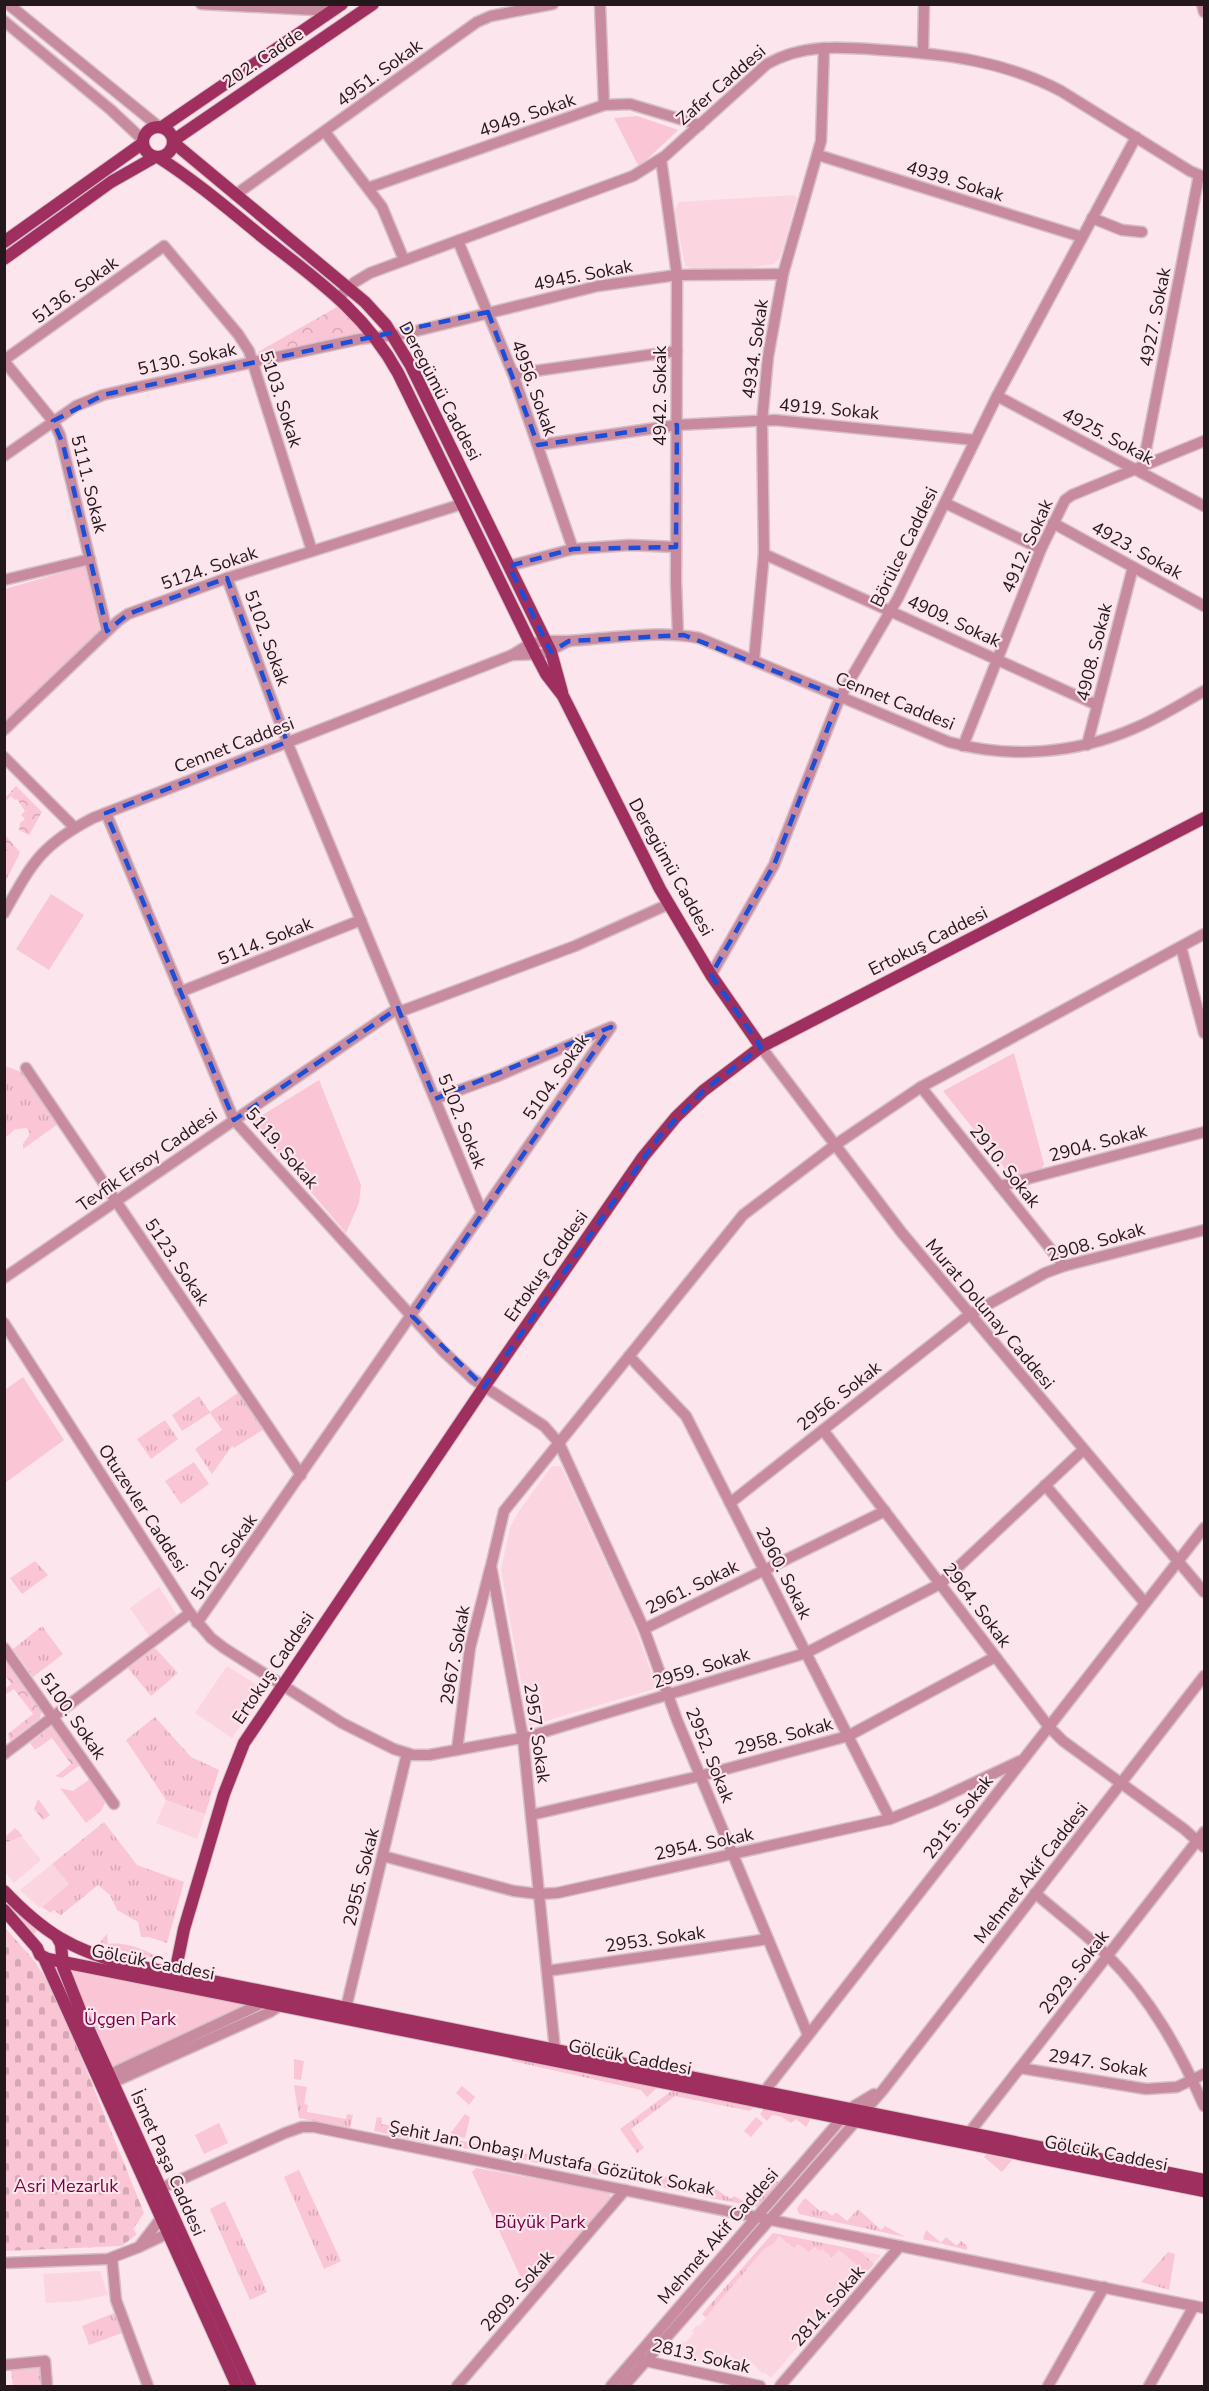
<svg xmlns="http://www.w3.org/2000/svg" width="1209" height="2391" viewBox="0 0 1209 2391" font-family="'Nunito Sans',sans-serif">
  <defs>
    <pattern id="grass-tufts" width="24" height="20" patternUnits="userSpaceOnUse" patternTransform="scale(1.5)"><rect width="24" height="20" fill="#fac5d5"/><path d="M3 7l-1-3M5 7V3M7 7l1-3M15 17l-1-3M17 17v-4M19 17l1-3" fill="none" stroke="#d6a8b6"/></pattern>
    <pattern id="forest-crowns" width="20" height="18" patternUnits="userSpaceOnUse" patternTransform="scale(1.5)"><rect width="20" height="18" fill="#fac5d5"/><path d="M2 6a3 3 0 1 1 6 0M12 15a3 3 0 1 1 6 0" fill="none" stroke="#d6a8b6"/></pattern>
    <pattern id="cemetery-stones" width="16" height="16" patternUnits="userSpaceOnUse" patternTransform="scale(1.5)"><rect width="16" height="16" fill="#fac5d5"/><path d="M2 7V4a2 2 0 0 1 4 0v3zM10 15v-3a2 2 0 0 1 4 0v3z" fill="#d6a8b6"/></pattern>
  </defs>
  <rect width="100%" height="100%" fill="#fce5ec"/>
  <g fill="#fbd6e1">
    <path d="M 794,195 L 797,198 L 784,245 L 779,259 L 774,264 L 749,268 L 693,269 L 685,266 L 675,213 L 676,207 L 679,202 Z"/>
    <path d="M 552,1466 L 561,1466 L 631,1617 L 657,1688 L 529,1726 L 501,1570 L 510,1528 L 519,1511 Z"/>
    <path d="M 159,1587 L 177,1615 L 149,1636 L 130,1608 Z"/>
    <path d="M 227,1666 L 259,1686 L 263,1692 L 232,1738 L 195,1713 Z"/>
    <path d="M 166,1800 L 205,1814 L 197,1839 L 156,1823 Z"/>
    <path d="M 22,1837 L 41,1860 L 14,1883 L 5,1872 L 4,1843 Z"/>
    <path d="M 52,1864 L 69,1884 L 40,1908 L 20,1890 Z"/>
    <path d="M 773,2233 L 881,2255 L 804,2345 L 801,2343 L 771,2378 L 764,2372 L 763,2374 L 747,2358 L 741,2365 L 726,2352 L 715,2366 L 709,2361 L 706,2365 L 694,2355 L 692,2357 L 679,2347 L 683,2341 L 685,2343 L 694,2333 L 692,2331 L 697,2325 L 699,2326 L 706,2318 L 702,2314 Z"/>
    <path d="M 100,2271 L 108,2295 L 79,2301 L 46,2303 L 43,2274 Z"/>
  </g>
  <g fill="url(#grass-tufts)">
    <path d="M 5,847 L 17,859 L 5,882 Z"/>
    <path d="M 5,1066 L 24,1073 L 58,1124 L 23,1149 L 23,1144 L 30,1134 L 27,1128 L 15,1129 L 5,1138 Z"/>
    <path d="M 239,1392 L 264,1429 L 234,1448 L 232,1446 L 212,1474 L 195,1449 L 222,1430 L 210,1413 L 182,1431 L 172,1415 L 199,1396 L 210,1412 Z"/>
    <path d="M 165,1420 L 178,1439 L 151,1459 L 137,1439 Z"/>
    <path d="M 194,1462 L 209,1484 L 181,1504 L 165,1481 Z"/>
    <path d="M 35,1561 L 48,1575 L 22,1594 L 10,1578 Z"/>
    <path d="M 42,1626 L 63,1654 L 33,1677 L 13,1649 Z"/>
    <path d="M 155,1648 L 178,1673 L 151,1696 L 128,1668 Z"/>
    <path d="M 155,1717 L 191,1757 L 219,1770 L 205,1814 L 166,1800 L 126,1740 Z"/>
    <path d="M 104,1822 L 137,1865 L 184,1882 L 167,1943 L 149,1937 L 141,1937 L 138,1922 L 117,1910 L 110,1895 L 98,1885 L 61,1915 L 53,1910 L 51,1913 L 42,1907 L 69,1884 L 52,1864 Z"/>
    <path d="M 107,1934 L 108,1944 C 126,1941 151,1952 165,1961 L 123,1951 L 100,1942 Z"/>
    <path d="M 513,2055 L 659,2086 L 647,2097 L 641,2090 L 512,2061 Z"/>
    <path d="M 294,2085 L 307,2087 L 304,2104 L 308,2105 L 307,2112 L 346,2119 L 347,2114 L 353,2115 L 350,2128 L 299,2118 Z"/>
    <path d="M 674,2089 L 756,2104 L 750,2111 L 675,2096 L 631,2129 L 644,2148 L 637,2153 L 620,2129 Z"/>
    <path d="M 765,2107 L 812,2116 L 806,2127 L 796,2119 L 791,2123 L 782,2117 L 772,2115 L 767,2121 L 760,2114 Z"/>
    <path d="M 377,2117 L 382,2118 L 381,2124 L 420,2131 L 421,2127 L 427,2128 L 424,2142 L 374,2131 Z"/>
    <path d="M 448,2138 L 602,2170 L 605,2174 L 602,2176 L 443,2144 Z"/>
    <path d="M 986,2154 L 1012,2160 L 1002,2172 L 984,2157 Z"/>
    <path d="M 299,2170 L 341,2261 L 324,2269 L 284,2177 Z"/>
    <path d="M 624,2172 L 658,2181 L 667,2176 L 684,2188 L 689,2185 L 696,2189 L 694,2194 L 619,2178 Z"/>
    <path d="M 775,2180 L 779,2183 L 758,2207 L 710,2198 L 716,2189 L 731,2199 L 734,2196 L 747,2203 L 751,2200 L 756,2203 Z"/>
    <path d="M 805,2198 L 821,2212 L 825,2210 L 832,2216 L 836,2212 L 847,2221 L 858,2209 L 881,2230 L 885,2226 L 905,2237 L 799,2214 L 797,2208 Z"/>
    <path d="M 225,2201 L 267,2292 L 250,2300 L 210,2209 Z"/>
    <path d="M 926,2230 L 941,2243 L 946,2237 L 957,2246 L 961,2241 L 967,2246 L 967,2250 L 923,2239 Z"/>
    <path d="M 773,2233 L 858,2250 L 874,2264 L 823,2323 L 820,2321 L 844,2293 L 842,2291 L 849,2282 L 852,2284 L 863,2270 L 839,2250 L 832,2257 L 822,2249 L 820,2251 L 814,2247 L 809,2252 L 798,2244 L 794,2248 L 779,2236 L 773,2244 L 765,2248 L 706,2317 L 702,2314 Z"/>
    <path d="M 1168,2252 L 1175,2254 L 1169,2290 L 1141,2282 Z"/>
    <path d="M 114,2313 L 122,2333 L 89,2345 L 82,2326 Z"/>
    <path d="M 41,2367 L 42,2386 L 13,2386 L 11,2370 Z"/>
  </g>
  <g fill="url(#forest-crowns)">
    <path d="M 337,307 L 357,325 L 362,332 L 260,357 L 258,352 Z"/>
    <path d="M 16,786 L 42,812 L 29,835 L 19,830 L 20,823 L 25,819 L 21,815 L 25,811 L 17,799 L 15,800 L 11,796 L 7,800 L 5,798 Z"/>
    <path d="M 5,835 L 20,852 L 17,859 L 5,847 Z"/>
    <path d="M 5,1660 L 42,1711 L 40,1718 L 10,1741 L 8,1734 L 33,1714 L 14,1689 L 6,1694 L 5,1689 L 11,1684 L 5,1675 Z"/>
    <path d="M 52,1726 L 80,1765 L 62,1778 L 56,1776 L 71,1764 L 52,1738 L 35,1750 L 30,1743 Z"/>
    <path d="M 38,1799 L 50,1815 L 43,1820 L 34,1809 Z"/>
    <path d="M 15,1828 L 23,1836 L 5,1843 L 5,1837 Z"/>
    <path d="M 4,1896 L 38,1929 L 32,1936 L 5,1906 Z"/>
  </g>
  <path fill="url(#cemetery-stones)" d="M 4,1927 L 32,1958 L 55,1992 L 144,2213 L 133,2229 L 137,2234 L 122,2246 L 5,2251 Z"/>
  <g fill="#fac5d5">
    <path d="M 637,116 L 678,130 L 639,167 L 614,118 Z"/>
    <path d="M 85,566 L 100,631 L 5,725 L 5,589 Z"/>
    <path d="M 51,894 L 84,915 L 49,970 L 16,949 Z"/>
    <path d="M 1014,1053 L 1044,1164 L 1041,1171 L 1013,1178 L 943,1091 Z"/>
    <path d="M 319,1080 L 361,1185 L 359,1203 L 346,1233 L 251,1122 Z"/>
    <path d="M 23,1377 L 64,1440 L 5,1483 L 5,1390 Z"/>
    <path d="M 90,1779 L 105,1803 L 101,1811 L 86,1823 L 60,1788 L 73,1791 Z"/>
    <path d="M 71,1968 L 249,2004 L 111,2067 L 86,2011 Z"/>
    <path d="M 294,2059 L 304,2061 L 301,2080 L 294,2079 Z"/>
    <path d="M 462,2086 L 475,2097 L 469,2105 L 456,2093 Z"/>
    <path d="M 465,2114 L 470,2117 L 465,2138 L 450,2134 Z"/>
    <path d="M 756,2117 L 763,2123 L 751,2137 L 744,2131 Z"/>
    <path d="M 219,2123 L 228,2143 L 204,2154 L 195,2135 Z"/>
    <path d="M 476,2168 L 604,2191 L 610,2194 L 611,2200 L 531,2292 L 527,2291 L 472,2172 Z"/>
  </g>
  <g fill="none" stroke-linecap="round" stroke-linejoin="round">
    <g stroke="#d5c0c7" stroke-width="13">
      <g id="minor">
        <path d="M 8,4 L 158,126"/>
        <path d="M 201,4 L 333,11"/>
        <path d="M 600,4 L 604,105"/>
        <path d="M 1202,4 L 1204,12"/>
        <path d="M 4,21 L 111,110 L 143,140"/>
        <path d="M 923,52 L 924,4"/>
        <path d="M 325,132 L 382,207 L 404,260"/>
        <path d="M 818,155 L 1082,237"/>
        <path d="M 661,159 L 677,275 L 676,583 L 678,635"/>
        <path d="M 368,188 L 604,105 L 630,104 L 700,125"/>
        <path d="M 235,195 L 477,22 L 491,16 L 553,4"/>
        <path d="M 1092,218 L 1122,230 L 1142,232"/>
        <path d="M 458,241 L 513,374 L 573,549"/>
        <path d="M 338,298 L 355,282 L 370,273 L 633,176 L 665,156 L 767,64 C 803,43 843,47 883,50 C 946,54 1004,61 1061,91 L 1190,171 L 1204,177"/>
        <path d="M 4,360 L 164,246 L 238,334 L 249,351 L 312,551"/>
        <path d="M 4,361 L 53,421 L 60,435 L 107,631"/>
        <path d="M 513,374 L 677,351"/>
        <path d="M 997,396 L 1204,506"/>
        <path d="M 538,445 L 677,425 L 775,420 L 975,440"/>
        <path d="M 4,456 L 76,406 L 103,395 L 129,389 L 360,339 L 404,334 L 598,286 L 677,275 L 783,274"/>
        <path d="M 1143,465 L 1199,175"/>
        <path d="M 945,503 L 1041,549"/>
        <path d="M 1053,523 L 1204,606"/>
        <path d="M 764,554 L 1097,705"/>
        <path d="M 509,566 L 573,549 L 630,545 L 676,547"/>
        <path d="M 4,580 L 90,559"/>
        <path d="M 545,641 L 569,641 L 543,654 L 512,655 L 530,644 Z"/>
        <path d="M 569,641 C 612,638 657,630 699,638 L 949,742 C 1010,759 1076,754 1135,728 C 1159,718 1181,704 1204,691"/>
        <path d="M 754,660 L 764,554 L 762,421 L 768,357 L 783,274 L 821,141 L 824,48"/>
        <path d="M 4,730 L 118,621 L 128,614 L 227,578 L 462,504"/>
        <path d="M 1087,745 L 1133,567"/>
        <path d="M 963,746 L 1041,549 L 1065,500 L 1072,495 L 1204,441"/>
        <path d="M 4,757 L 75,828"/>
        <path d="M 106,813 L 234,1120 L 443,1351 L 473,1379 L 544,1426 L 559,1443 L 644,1629 L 677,1720 L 808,2035"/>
        <path d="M 4,913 C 32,863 41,845 93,818 L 512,655"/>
        <path d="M 1181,947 L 1204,1033"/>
        <path d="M 711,975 L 774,865 L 840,697 L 898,598 L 997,396 L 1136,137"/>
        <path d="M 180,992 L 361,920"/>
        <path d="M 399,1012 L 575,946 L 669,904"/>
        <path d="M 761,1047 L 902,1233 L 1204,1592"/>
        <path d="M 26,1068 L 301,1475"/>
        <path d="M 921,1087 L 1064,1266"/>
        <path d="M 435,1099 L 498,1076 L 611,1027 L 482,1213"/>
        <path d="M 1000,1186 L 1204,1132"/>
        <path d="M 4,1278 L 398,1008"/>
        <path d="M 4,1323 L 190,1613 L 211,1638 L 224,1648 L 342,1723 L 394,1749 L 413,1755 L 429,1755 L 527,1737 L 806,1653 L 940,1584 L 1083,1450"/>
        <path d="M 629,1356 L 686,1416 L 890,1819"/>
        <path d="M 823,1430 L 1049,1727 L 1063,1741 L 1184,1829 L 1204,1847"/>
        <path d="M 1045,1485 L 1145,1603"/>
        <path d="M 730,1503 L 969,1315 L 1045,1273 L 1064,1266 L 1204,1230"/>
        <path d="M 197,1623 L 482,1213 L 287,742 L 227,578"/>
        <path d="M 644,1629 L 885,1511"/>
        <path d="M 4,1648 L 114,1804"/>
        <path d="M 457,1750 L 470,1648 L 490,1569"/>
        <path d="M 4,1754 L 190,1613"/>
        <path d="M 531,1815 L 700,1776 L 848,1736 L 995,1657"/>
        <path d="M 383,1856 L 514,1891 L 539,1894 L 557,1893 L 890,1819 L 935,1801 L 1020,1761"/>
        <path d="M 1035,1893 C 1059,1914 1086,1934 1108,1956 C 1151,1999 1180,2051 1204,2106"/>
        <path d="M 547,1971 L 768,1939"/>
        <path d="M 346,2008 L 407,1753"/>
        <path d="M 555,2050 L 523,1738 L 491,1566 L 504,1511 L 743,1215 L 835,1145 L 921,1087 L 1204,934"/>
        <path d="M 1020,2068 L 1146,2089 L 1177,2087 L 1204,2074"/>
        <path d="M 102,2078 L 267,2001"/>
        <path d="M 105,2086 L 270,2012 L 276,2008 L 281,2000"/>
        <path d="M 764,2092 L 1204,1528"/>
        <path d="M 969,2133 L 1204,1832"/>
        <path d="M 155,2191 L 285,2133 L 302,2127 L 314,2127 L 1204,2308"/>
        <path d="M 165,2213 L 139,2247 L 175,2230"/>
        <path d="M 112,2258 L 116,2300 L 148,2386"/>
        <path d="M 4,2263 L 108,2259 L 139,2247"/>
        <path d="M 641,2360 L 760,2386"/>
        <path d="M 4,2365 L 45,2361 L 47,2386"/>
        <path d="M 457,2386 L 625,2190"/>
        <path d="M 611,2386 L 842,2118 L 854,2106 L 874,2094"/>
        <path d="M 624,2386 L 883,2090 L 1204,1676"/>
        <path d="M 780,2386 L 900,2246"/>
        <path d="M 1048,2386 L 1104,2287"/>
        <path d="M 1149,2386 L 1194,2306"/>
      </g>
    </g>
    <g stroke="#d5c0c7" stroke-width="14">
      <g id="major">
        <circle cx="158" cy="142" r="15"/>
        <path d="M 162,127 L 342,4"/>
        <path d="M 174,140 L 373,4"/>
        <path d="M 174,143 L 365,302 L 386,325 L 411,366 L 551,652 L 562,692"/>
        <path d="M 158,157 C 194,180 227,208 260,235 C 314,278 364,311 398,373 L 536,655 L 546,674 L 563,696 L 660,889 L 711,975 L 761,1047"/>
        <path d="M 4,242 L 143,143"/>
        <path d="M 4,259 L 111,182 L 155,157"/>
        <path d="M 4,1891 C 43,1932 73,1951 127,1964 L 1204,2180"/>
        <path d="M 4,1910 L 37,1948 L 40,1955 L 48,1959 L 1204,2191"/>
        <path d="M 57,1937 L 61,1944 L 63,1967 L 80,2010 L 250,2386"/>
        <path d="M 44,1958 L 237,2386"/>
        <path d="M 175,1973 L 184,1929 L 224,1794 L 244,1743 L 484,1387 L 643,1157 L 676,1117 L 703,1091 L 761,1047 L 1204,818"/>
      </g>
    </g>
    <use href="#minor" stroke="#c88a9e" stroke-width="10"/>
    <use href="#major" stroke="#9e2f5f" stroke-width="12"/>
  </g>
  <path fill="none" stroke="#1d4ed8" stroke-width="4.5" stroke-dasharray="12 8" stroke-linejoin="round" d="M 488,312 L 538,445 L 677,425 L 676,547 L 573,549 L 509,566 L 551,652 L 569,641 L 684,635 L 840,697 L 774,865 L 711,975 L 761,1047 L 703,1091 L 658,1138 L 484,1387 L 412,1316 L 611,1027 L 435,1099 L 398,1008 L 234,1120 L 106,813 L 287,742 L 227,578 L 128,614 L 107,631 L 63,444 L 53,421 L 103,395 Z"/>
  <g text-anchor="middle" stroke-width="4.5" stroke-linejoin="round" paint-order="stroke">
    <g font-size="18" fill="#25181c" stroke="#fce5ec">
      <text transform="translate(263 58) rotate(-34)" y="6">202. Cadde</text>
      <text transform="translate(379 73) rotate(-36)" y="6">4951. Sokak</text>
      <text transform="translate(721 85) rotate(-41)" y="6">Zafer Caddesi</text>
      <text transform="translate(527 115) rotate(-19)" y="6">4949. Sokak</text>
      <text transform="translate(955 181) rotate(17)" y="6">4939. Sokak</text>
      <text transform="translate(583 275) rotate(-11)" y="6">4945. Sokak</text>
      <text transform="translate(75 290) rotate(-36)" y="6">5136. Sokak</text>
      <text transform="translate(1155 317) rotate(-79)" y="6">4927. Sokak</text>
      <text transform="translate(755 349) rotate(-82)" y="6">4934. Sokak</text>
      <text transform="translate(187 359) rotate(-12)" y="6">5130. Sokak</text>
      <text transform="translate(534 388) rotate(70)" y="6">4956. Sokak</text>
      <text transform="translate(440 391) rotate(62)" y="6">Deregümü Caddesi</text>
      <text transform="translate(660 396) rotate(-90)" y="6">4942. Sokak</text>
      <text transform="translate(281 399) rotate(72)" y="6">5103. Sokak</text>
      <text transform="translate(829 409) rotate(5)" y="6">4919. Sokak</text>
      <text transform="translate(1108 436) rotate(28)" y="6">4925. Sokak</text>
      <text transform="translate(89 484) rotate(76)" y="6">5111. Sokak</text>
      <text transform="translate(1027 546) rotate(-66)" y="6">4912. Sokak</text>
      <text transform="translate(904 547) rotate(-64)" y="6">Börülce Caddesi</text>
      <text transform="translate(1137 550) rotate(29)" y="6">4923. Sokak</text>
      <text transform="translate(209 568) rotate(-19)" y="6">5124. Sokak</text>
      <text transform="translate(954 621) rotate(25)" y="6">4909. Sokak</text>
      <text transform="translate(267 638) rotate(70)" y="6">5102. Sokak</text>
      <text transform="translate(1094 652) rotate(-76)" y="6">4908. Sokak</text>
      <text transform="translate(895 701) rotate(22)" y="6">Cennet Caddesi</text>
      <text transform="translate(234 745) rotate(-21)" y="6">Cennet Caddesi</text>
      <text transform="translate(671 867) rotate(61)" y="6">Deregümü Caddesi</text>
      <text transform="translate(265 941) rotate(-22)" y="6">5114. Sokak</text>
      <text transform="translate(928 941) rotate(-27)" y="6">Ertokuş Caddesi</text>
      <text transform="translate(556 1077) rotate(-55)" y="6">5104. Sokak</text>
      <text transform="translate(462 1121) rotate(68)" y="6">5102. Sokak</text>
      <text transform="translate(1098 1143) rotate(-15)" y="6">2904. Sokak</text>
      <text transform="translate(282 1148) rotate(49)" y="6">5119. Sokak</text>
      <text transform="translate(147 1160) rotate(-35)" y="6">Tevfik Ersoy Caddesi</text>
      <text transform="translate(1005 1166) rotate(51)" y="6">2910. Sokak</text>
      <text transform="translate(1096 1242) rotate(-16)" y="6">2908. Sokak</text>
      <text transform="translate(177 1262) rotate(56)" y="6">5123. Sokak</text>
      <text transform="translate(546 1266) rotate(-55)" y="6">Ertokuş Caddesi</text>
      <text transform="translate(990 1314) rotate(50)" y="6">Murat Dolunay Caddesi</text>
      <text transform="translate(839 1396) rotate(-38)" y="6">2956. Sokak</text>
      <text transform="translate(143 1508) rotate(57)" y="6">Otuzevler Caddesi</text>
      <text transform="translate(224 1557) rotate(-55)" y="6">5102. Sokak</text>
      <text transform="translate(784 1573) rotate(63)" y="6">2960. Sokak</text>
      <text transform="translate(692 1587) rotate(-26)" y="6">2961. Sokak</text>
      <text transform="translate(977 1605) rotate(53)" y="6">2964. Sokak</text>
      <text transform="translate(455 1655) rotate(-80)" y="6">2967. Sokak</text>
      <text transform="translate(273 1668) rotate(-56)" y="6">Ertokuş Caddesi</text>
      <text transform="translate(701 1668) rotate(-17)" y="6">2959. Sokak</text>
      <text transform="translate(73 1716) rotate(55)" y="6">5100. Sokak</text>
      <text transform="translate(537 1733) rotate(82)" y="6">2957. Sokak</text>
      <text transform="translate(784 1736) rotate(-15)" y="6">2958. Sokak</text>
      <text transform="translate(710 1755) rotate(68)" y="6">2952. Sokak</text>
      <text transform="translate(958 1817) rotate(-52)" y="6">2915. Sokak</text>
      <text transform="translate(704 1844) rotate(-12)" y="6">2954. Sokak</text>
      <text transform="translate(1031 1873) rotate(-52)" y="6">Mehmet Akif Caddesi</text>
      <text transform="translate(361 1877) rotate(-76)" y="6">2955. Sokak</text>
      <text transform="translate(655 1939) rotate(-8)" y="6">2953. Sokak</text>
      <text transform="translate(153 1962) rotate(11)" y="6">Gölcük Caddesi</text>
      <text transform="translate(1074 1972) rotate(-52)" y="6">2929. Sokak</text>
      <text transform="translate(630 2057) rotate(11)" y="6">Gölcük Caddesi</text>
      <text transform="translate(1098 2063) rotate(9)" y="6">2947. Sokak</text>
      <text transform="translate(1106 2153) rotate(11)" y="6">Gölcük Caddesi</text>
      <text transform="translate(552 2158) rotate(11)" y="6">Şehit Jan. Onbaşı Mustafa Gözütok Sokak</text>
      <text transform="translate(168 2163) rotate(66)" y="6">İsmet Paşa Caddesi</text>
      <text transform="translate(718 2236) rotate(-49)" y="6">Mehmet Akif Caddesi</text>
      <text transform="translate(517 2291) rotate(-49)" y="6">2809. Sokak</text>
      <text transform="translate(828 2306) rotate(-49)" y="6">2814. Sokak</text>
      <text transform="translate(701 2356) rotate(13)" y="6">2813. Sokak</text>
    </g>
    <g font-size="18" fill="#75003e" stroke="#fce5ec">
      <text x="130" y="2025">Üçgen Park</text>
      <text x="66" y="2192">Asri Mezarlık</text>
      <text x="540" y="2228">Büyük Park</text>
    </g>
  </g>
  <rect width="1209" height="2391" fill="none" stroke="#25181c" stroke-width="12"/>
</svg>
